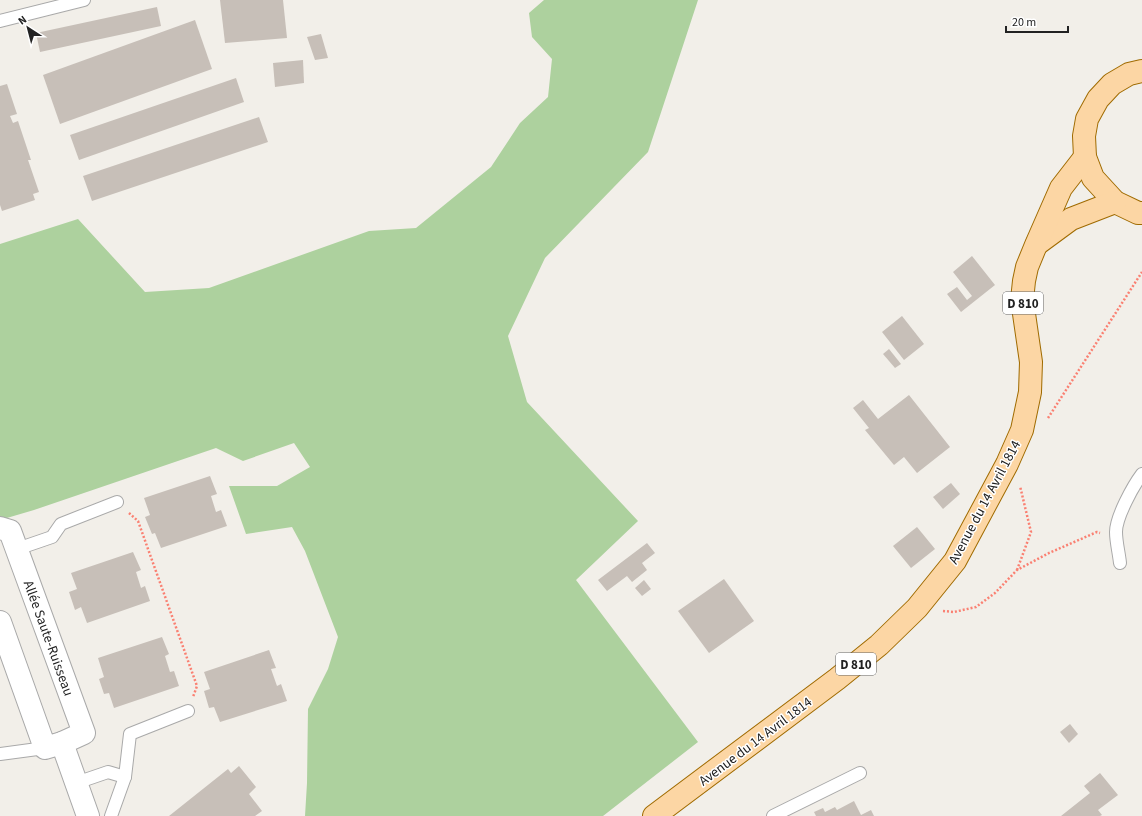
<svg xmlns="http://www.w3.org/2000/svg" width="1142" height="816" viewBox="0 0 1142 816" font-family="'Source Sans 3',sans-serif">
  <rect width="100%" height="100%" fill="#f2efe9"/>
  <path fill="#add19e" d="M 544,0 L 698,0 L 648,152 L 545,258 L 508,336 L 527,402 L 638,521 L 576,580 L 698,742 L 603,816 L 305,816 L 307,783 L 308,709 L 328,669 L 338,637 L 305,551 L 292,527 L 246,534 L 229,486 L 277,486 L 310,467 L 294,443 L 243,461 L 216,448 L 34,510 L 0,520 L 0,244 L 78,219 L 145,292 L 209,288 L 369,231 L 416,228 L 491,167 L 520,123 L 548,97 L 552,59 L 532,37 L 529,13 Z"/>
  <g fill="#c7bfb8">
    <path d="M 220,0 L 283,0 L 287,38 L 225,43 Z"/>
    <path d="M 157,7 L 161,26 L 40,52 L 36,33 Z"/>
    <path d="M 195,20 L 212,69 L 60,124 L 43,75 Z"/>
    <path d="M 321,34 L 328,58 L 315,60 L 307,37 Z"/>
    <path d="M 303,60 L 304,83 L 275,87 L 273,63 Z"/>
    <path d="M 236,78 L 244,102 L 79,160 L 70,135 Z"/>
    <path d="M 7,84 L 17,114 L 10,116 L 13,123 L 18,121 L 31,160 L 28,160 L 39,192 L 33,194 L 35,200 L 2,211 L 0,205 L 0,86 Z"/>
    <path d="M 259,117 L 268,142 L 92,201 L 83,176 Z"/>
    <path d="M 972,256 L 995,285 L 961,312 L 947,294 L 957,287 L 967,300 L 972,296 L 953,272 Z"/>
    <path d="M 902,316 L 924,344 L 904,360 L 882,332 Z"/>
    <path d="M 889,349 L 901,364 L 895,368 L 883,354 Z"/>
    <path d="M 909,395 L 950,447 L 917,473 L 904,457 L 894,465 L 865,430 L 869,428 L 853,408 L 863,400 L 878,419 Z"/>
    <path d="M 210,476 L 217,494 L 211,496 L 216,512 L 221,510 L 227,526 L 161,548 L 155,533 L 152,534 L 145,517 L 150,515 L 144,498 Z"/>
    <path d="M 951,483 L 960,494 L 943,509 L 933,497 Z"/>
    <path d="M 917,527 L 935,549 L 911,568 L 893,546 Z"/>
    <path d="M 647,543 L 655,553 L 642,563 L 647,570 L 632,582 L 627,576 L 607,591 L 598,580 Z"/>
    <path d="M 133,552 L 141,570 L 136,572 L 141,588 L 145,586 L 150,601 L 87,623 L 81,607 L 75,610 L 69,592 L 77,589 L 71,573 Z"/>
    <path d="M 724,579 L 754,621 L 709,653 L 678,611 Z"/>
    <path d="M 644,580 L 651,589 L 642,596 L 635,588 Z"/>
    <path d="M 162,637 L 169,654 L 165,656 L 170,672 L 174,671 L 179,686 L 114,708 L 109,693 L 104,694 L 99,679 L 104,677 L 98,658 Z"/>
    <path d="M 269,650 L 276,668 L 271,669 L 277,686 L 281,684 L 287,701 L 220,722 L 214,707 L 209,708 L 204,691 L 210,689 L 204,672 Z"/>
    <path d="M 1070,724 L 1078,734 L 1069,743 L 1060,732 Z"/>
    <path d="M 239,766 L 256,787 L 249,794 L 262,811 L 255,816 L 169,816 L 228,769 L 231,773 Z"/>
    <path d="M 1100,773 L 1118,795 L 1098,810 L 1102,815 L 1100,816 L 1061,816 L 1090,793 L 1084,786 Z"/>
    <path d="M 854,801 L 861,815 L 871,810 L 874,816 L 816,816 L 814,812 L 823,808 L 825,812 L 835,807 L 837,810 Z"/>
  </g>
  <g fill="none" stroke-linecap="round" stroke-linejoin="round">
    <g stroke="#a9a9a9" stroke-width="14">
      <g id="lane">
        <path d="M 0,21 L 84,0"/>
        <path d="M 17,549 L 52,537 L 61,524 L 117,502"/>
        <path d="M 1120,563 C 1119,553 1116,542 1116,532 C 1116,517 1133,486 1142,474"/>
        <path d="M 0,754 L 45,748"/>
        <path d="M 76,783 L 108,772 L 125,777"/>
        <path d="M 111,816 L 125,777 L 130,734 L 188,711"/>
        <path d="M 773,816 L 860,773"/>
      </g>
    </g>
    <g stroke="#a9a9a9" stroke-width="24">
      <g id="street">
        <path d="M 0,528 L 10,531 L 84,733 L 62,743"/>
        <path d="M 0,622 L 45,748 L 62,743 L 88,816"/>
      </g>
    </g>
    <g stroke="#a06b00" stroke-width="24">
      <g id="primary">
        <path d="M 1142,71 L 1129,74 L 1112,84 L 1098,99 L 1087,119 L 1084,136 L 1085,157 L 1093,178 L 1115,202 L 1138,213 L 1142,213"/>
        <path d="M 1037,244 L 1071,219 L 1115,202"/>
        <path d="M 654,816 L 837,679 L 879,645 L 917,608 L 955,561 L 1007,464 L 1022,430 L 1030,392 L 1031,362 L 1022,300 L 1024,281 L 1027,267 L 1036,245 L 1061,188 L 1085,157"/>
      </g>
    </g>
    <g stroke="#fa8072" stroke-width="2.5" stroke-dasharray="2 2" stroke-linecap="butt">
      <path d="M 1048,418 L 1142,272"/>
      <path d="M 129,513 L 138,521 L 197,686 L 193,697"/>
      <path d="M 1017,570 L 1031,532 L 1020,486"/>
      <path d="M 943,611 L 954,612 L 976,607 L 995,593 L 1017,570 L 1049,553 L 1097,532 L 1100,533"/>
    </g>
    <use href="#lane" stroke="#fff" stroke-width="12"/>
    <use href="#street" stroke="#fff" stroke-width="22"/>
    <use href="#primary" stroke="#fcd6a4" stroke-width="22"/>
  </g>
  <g text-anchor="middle" stroke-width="3" stroke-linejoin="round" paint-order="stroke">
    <g fill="#fff" stroke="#646464" stroke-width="1">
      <rect x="1003" y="292" width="40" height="22" rx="3"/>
      <rect x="836" y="653" width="40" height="22" rx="3"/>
    </g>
    <g font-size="13" font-weight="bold" fill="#222">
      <text x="1023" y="308">D 810</text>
      <text x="856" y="669">D 810</text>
    </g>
    <g font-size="14" fill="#222" stroke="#fff">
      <text transform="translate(984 502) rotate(-62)" y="5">Avenue du 14 Avril 1814</text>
      <text transform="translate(49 638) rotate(70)" y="5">Allée Saute-Ruisseau</text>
      <text transform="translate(755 741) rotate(-37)" y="5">Avenue du 14 Avril 1814</text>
    </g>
  </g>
  <g transform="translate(28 28) rotate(324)" stroke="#ffffff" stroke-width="3" paint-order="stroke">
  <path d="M0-3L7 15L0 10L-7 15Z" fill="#222222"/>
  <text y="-6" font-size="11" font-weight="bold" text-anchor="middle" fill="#222222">N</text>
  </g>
  <path d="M1006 26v6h62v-6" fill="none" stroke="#222222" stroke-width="2"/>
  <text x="1012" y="26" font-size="12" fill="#222222" stroke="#ffffff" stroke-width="3" paint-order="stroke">20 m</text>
</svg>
